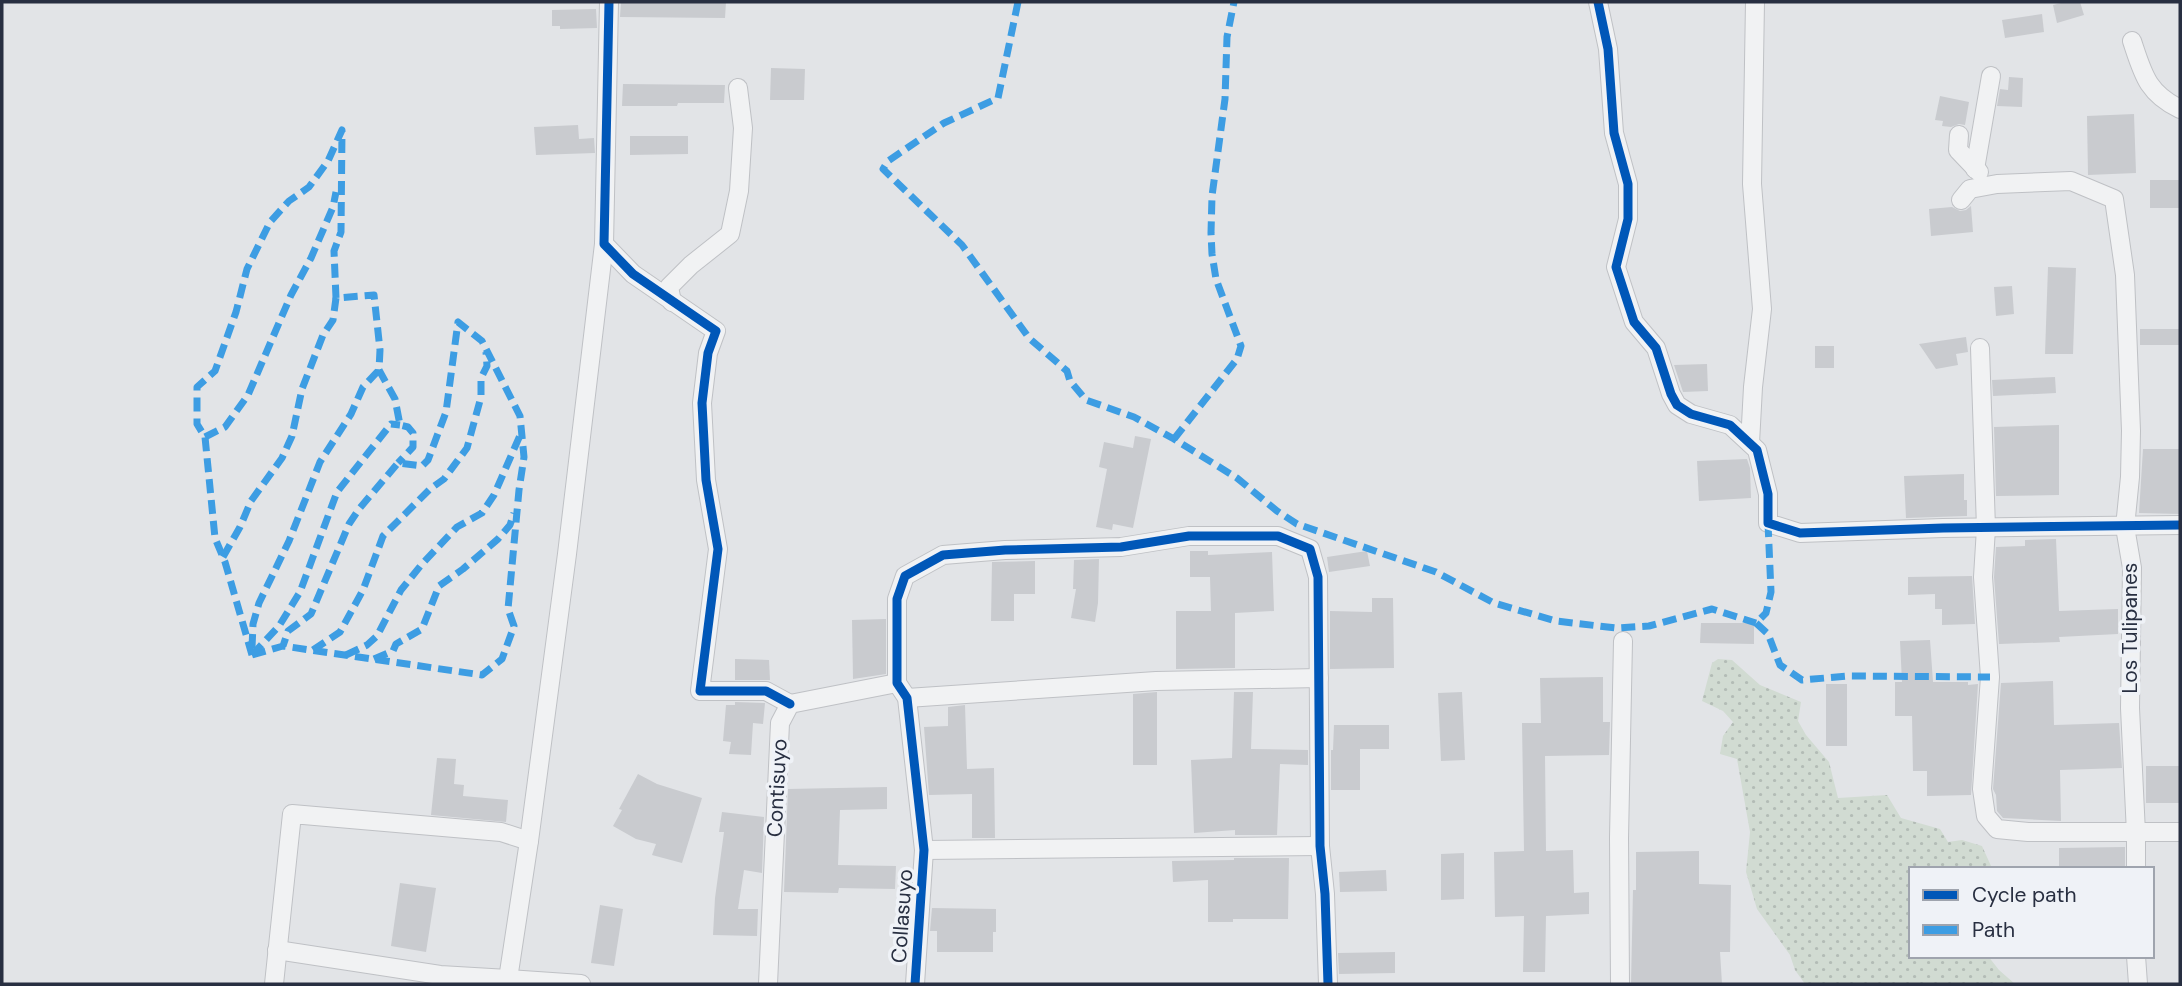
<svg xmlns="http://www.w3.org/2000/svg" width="2182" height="986" viewBox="0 0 2182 986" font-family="'DM Sans',sans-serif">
  <defs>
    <pattern id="grass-dots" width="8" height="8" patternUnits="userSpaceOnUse" patternTransform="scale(1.75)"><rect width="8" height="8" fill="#d1dbd2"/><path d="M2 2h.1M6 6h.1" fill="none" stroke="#b3bcb6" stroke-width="1.8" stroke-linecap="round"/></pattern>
  </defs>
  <rect width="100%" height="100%" fill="#e2e4e7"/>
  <path fill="url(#grass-dots)" d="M 1718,659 L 1732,660 L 1760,685 L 1801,702 L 1798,721 L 1806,735 L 1829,762 L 1838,798 L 1887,795 L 1901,818 L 1940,829 L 1948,842 L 1962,840 L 1982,846 L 1991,866 L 1987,869 L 1911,869 L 1911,956 L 1988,956 L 1999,970 L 2015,984 L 1805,984 L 1795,970 L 1790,955 L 1757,909 L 1746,872 L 1750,832 L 1737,759 L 1720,754 L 1723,736 L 1733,722 L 1723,711 L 1702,701 L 1712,663 Z"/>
  <g fill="#c9cbcf">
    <path d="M 621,2 L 726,2 L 725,18 L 620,17 Z"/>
    <path d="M 2065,2 L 2080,2 L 2084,15 L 2057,23 L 2053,5 Z"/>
    <path d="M 596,9 L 597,28 L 560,29 L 560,26 L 552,26 L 552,10 Z"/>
    <path d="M 2042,14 L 2044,32 L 2005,38 L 2002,20 Z"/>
    <path d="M 771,68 L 805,69 L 804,100 L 770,100 Z"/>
    <path d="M 2009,77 L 2023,78 L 2022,107 L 1997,106 L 2000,89 L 2008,90 Z"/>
    <path d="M 623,84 L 725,85 L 724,103 L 678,103 L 677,106 L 622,106 Z"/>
    <path d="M 1940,96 L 1969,102 L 1965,125 L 1959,124 L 1951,127 L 1942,126 L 1943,121 L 1935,120 Z"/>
    <path d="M 2134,114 L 2136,173 L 2088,175 L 2087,116 Z"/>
    <path d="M 578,125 L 579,139 L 594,138 L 595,153 L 536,155 L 534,127 Z"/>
    <path d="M 630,136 L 688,136 L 688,154 L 630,155 Z"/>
    <rect x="2150" y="180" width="30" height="28"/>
    <path d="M 1971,206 L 1973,232 L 1931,236 L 1929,209 L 1952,207 L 1960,211 L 1966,210 Z"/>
    <path d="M 2048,267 L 2076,268 L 2073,354 L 2045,354 Z"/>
    <path d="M 2012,286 L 2014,314 L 1996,316 L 1994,287 Z"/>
    <rect x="2140" y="329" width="40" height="16"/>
    <path d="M 1966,337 L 1968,352 L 1956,354 L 1958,365 L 1936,369 L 1919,344 Z"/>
    <rect x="1815" y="346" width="19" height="22"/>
    <path d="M 1707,364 L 1708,391 L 1683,392 L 1674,365 Z"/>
    <path d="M 2055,377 L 2056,393 L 1993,396 L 1992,380 Z"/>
    <path d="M 2059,425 L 2059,495 L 1996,496 L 1994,427 Z"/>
    <path d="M 1135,436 L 1151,439 L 1133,528 L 1113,524 L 1112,530 L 1096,527 L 1107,469 L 1099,467 L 1104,442 L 1133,448 Z"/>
    <path d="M 2143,449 L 2180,449 L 2180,514 L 2139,513 Z"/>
    <path d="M 1747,459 L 1750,468 L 1751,498 L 1699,501 L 1697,461 Z"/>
    <path d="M 1964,474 L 1964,500 L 1967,500 L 1967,516 L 1906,518 L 1904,476 Z"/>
    <path d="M 2056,539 L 2059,611 L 2118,609 L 2118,634 L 2059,637 L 2060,642 L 1999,644 L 1994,577 L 1996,547 L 2025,546 L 2025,540 Z"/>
    <path d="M 1190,551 L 1208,551 L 1208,555 L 1272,552 L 1274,611 L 1235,613 L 1235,668 L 1176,669 L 1176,611 L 1211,611 L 1210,577 L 1190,577 Z"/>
    <path d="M 1367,551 L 1370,566 L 1329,572 L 1327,557 Z"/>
    <path d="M 1099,559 L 1098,603 L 1095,622 L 1071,618 L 1076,589 L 1073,589 L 1074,560 Z"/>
    <path d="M 1035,561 L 1035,594 L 1014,594 L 1014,621 L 991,621 L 992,562 Z"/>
    <path d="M 1972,576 L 1975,624 L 1942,625 L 1942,609 L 1935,609 L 1935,594 L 1908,595 L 1908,577 Z"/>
    <path d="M 1372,598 L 1393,598 L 1394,668 L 1330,669 L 1330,611 L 1372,612 Z"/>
    <path d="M 886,619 L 886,674 L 853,679 L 852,620 Z"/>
    <path d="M 1701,623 L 1754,623 L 1754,644 L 1700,643 Z"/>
    <path d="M 1930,640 L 1933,682 L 1968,682 L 1968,685 L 1978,684 L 1971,795 L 1927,796 L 1927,771 L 1913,771 L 1912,716 L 1895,716 L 1895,682 L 1902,682 L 1900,641 Z"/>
    <path d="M 735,659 L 769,660 L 770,680 L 735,680 Z"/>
    <path d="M 1603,677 L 1603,722 L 1610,722 L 1609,755 L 1545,756 L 1546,851 L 1573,850 L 1574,893 L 1589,892 L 1589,914 L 1546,916 L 1545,972 L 1523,972 L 1524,916 L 1495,917 L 1494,852 L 1524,851 L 1522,723 L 1541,723 L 1540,678 Z"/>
    <path d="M 2053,681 L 2054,725 L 2119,723 L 2122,768 L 2060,770 L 2061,821 L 2003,818 L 1997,811 L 1996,795 L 1993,789 L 2001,683 Z"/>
    <rect x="1826" y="684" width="21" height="62"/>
    <path d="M 1157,692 L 1157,765 L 1133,765 L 1133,694 Z"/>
    <path d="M 1234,692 L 1253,692 L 1251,749 L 1308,750 L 1308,765 L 1280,764 L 1277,835 L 1235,835 L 1235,830 L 1194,833 L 1191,760 L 1232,758 Z"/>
    <path d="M 1462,692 L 1465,760 L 1441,761 L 1438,693 Z"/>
    <path d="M 735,702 L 765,703 L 763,724 L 753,723 L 751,755 L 729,754 L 731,742 L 723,741 L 726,705 L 735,705 Z"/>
    <path d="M 965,705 L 967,769 L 994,768 L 995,838 L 972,838 L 972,794 L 929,795 L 924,727 L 948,726 L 948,707 Z"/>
    <path d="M 1334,725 L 1389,725 L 1389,749 L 1360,749 L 1360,790 L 1331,790 L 1331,750 L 1333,750 Z"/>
    <path d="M 437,758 L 456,759 L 454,784 L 464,785 L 463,796 L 508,800 L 506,822 L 431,815 Z"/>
    <rect x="2146" y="766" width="34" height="37"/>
    <path d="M 638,774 L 657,784 L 702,798 L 682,863 L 652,855 L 656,844 L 636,839 L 613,826 L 622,810 L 619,809 Z"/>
    <path d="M 887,787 L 887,809 L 840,810 L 838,865 L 896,866 L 895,889 L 839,888 L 838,893 L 784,892 L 788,789 Z"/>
    <path d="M 722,812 L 764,817 L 762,873 L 744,870 L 738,909 L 758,909 L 757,936 L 713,935 L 715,898 L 724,832 L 719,832 Z"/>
    <path d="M 2125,847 L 2125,869 L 2059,869 L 2059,848 Z"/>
    <path d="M 1699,851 L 1699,884 L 1731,885 L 1730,952 L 1720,952 L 1722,984 L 1631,984 L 1633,890 L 1636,890 L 1636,852 Z"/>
    <path d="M 1464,853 L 1464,899 L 1441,900 L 1441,854 Z"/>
    <path d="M 1234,858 L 1289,858 L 1288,919 L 1233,919 L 1233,922 L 1208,922 L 1208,880 L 1173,882 L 1172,861 L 1234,860 Z"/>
    <path d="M 1386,870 L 1387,891 L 1340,892 L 1339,872 Z"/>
    <path d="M 400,883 L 436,888 L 426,952 L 391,946 Z"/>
    <path d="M 600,905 L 623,909 L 614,966 L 591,963 Z"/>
    <path d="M 932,908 L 996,909 L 996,932 L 993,932 L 993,952 L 937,952 L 937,931 L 930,931 Z"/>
    <path d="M 1395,952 L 1395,973 L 1339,974 L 1338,953 Z"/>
  </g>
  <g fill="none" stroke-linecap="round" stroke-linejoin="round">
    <g stroke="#bfc1c5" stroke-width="20">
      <g id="street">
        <path d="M 609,2 L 604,244 L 633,274 L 716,331 L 708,353 L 702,403 L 706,480 L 718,549 L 700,691 L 766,691 L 790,704"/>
        <path d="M 1598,2 L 1608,49 L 1614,133 L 1628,184 L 1628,219 L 1616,267 L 1634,322 L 1656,348 L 1671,394 L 1677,405 L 1691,414 L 1730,425 L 1757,450 L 1768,494 L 1768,523 L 1800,533 L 1943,528 L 2180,525"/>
        <path d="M 2132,41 C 2143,74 2147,93 2180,109"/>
        <path d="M 1959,135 L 1958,150 L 1979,172"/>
        <path d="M 1975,169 L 1991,76"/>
        <path d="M 1961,200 L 1970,189 L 1997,184 L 2071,181 L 2114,199 L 2125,275 L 2131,431 L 2130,477 L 2125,527 L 2132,568 L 2130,708 L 2136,833 L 2136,869"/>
        <path d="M 672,302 L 669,287 L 691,265 L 730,234 L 739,191 L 743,128 L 738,88"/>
        <path d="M 1980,348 L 1986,528 L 1983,577 L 1990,677 L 1982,789 L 1986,816 L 1997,829 L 2028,832 L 2180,832"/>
        <path d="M 1750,443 L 1753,387 L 1762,309 L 1752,184 L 1755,2"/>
        <path d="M 907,698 L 1156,681 L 1319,678"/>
        <path d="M 529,841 L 567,554 L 604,244"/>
        <path d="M 924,850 L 1320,846"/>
        <path d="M 277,950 L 440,975 L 508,979 L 507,984"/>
        <path d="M 2136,956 L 2138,984"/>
        <path d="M 274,984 L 292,814 L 501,832 L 529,841 L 508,979 L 581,984"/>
        <path d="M 768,984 L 780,723 L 790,704 L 897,683"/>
        <path d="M 915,984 L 924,850 L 907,698 L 897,683 L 897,599 L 905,576 L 943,555 L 1005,550 L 1121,547 L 1189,536 L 1278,536 L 1310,549 L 1318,577 L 1320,846 L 1325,894 L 1328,984"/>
        <path d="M 1620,984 L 1619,838 L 1623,641"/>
      </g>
    </g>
    <use href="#street" stroke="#f1f2f3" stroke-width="18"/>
    <g stroke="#3d9de3" stroke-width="7" stroke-dasharray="14 7" stroke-linecap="butt">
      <path d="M 1018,2 L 998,98 L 944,123 L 888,161 L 883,169 L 962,245 L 1029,338 L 1067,371 L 1070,381 L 1086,400 L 1134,417 L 1174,439 L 1237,478 L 1277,511 L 1297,524 L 1436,572 L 1494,603 L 1556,621 L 1616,628 L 1649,626 L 1712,609 L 1756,623"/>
      <path d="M 205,437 L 225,427 L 248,395 L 291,295 L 311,258 L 333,207 L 336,192"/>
      <path d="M 1174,439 L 1237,359 L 1241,346 L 1216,279 L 1212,254 L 1211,233 L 1212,196 L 1225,99 L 1227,37 L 1234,2"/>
      <path d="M 1768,523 L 1771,592 L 1766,613 L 1756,623 L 1768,634 L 1780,665 L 1802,680 L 1849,676 L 1990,677"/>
      <path d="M 223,557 L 240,527 L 251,501 L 282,458 L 292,436 L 302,389 L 323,335 L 333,320 L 336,298"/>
      <path d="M 252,648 L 253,624 L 259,603 L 289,541 L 320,462 L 351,414 L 363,387 L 379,370"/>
      <path d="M 313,650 L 340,632 L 363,590 L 383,536 L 430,489 L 444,479 L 467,448 L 481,397 L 481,378 L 487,366 L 486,352"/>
      <path d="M 252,655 L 283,646 L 482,675 L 502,659 L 514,626 L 508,609 L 519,490 L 524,457 L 520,416 L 482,341 L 458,322 L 446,412 L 428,460 L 422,466 L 398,463 L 359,509 L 349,524 L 311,614 L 288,631 L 283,646"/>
      <path d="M 252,655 L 225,562 L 215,538 L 205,437 L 197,424 L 197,387 L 215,371 L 236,312 L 247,269 L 270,222 L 289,201 L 309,187 L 328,161 L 342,130 L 341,232 L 334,251 L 336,298 L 374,295 L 380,350 L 379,370 L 395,399 L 400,425 L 408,427 L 413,433 L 413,447 L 398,463"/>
      <path d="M 252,655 L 279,626 L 300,592 L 337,492 L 391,424 L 400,425"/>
      <path d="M 346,655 L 367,645 L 377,636 L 401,590 L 422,564 L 457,527 L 482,513 L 494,495 L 521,433"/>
      <path d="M 374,659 L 393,651 L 396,644 L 422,629 L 439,586 L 463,569 L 498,539 L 510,525 L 514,513"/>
    </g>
    <g stroke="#eff2f7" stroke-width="13">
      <g id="cycleway">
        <path d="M 609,2 L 604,244 L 633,274 L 716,331 L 708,353 L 702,403 L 706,480 L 718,549 L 700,691 L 766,691 L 790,704"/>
        <path d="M 1598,2 L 1608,49 L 1614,133 L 1628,184 L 1628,219 L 1616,267 L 1634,322 L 1656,348 L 1671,394 L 1677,405 L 1691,414 L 1730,425 L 1757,450 L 1768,494 L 1768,523 L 1800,533 L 1943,528 L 2180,525"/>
        <path d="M 915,984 L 924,850 L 907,698 L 897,683 L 897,599 L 905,576 L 943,555 L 1005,550 L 1121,547 L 1189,536 L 1278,536 L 1310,549 L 1318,577 L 1320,846 L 1325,894 L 1328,984"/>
      </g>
    </g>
    <use href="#cycleway" stroke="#0057b8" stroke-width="9"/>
  </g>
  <g text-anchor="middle" stroke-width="7" stroke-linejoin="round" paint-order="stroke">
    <g font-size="21" fill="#282f41" stroke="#eff2f7">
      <text transform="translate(2130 628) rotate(-90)" y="7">Los Tulipanes</text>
      <text transform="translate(777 788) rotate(-87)" y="7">Contisuyo</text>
      <text transform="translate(902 916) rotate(-86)" y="7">Collasuyo</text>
    </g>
  </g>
  <rect width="2182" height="986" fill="none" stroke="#282f41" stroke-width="7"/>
  <rect x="1909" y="867" width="245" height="91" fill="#eff2f7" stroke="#9fa4ae" stroke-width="2"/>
  <rect x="1923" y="890" width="35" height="10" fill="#0057b8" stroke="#9fa4ae" stroke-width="2"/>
  <text x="1972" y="902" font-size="21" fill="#282f41">Cycle path</text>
  <rect x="1923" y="925" width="35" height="10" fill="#3d9de3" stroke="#9fa4ae" stroke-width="2"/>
  <text x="1972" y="937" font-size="21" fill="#282f41">Path</text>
</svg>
